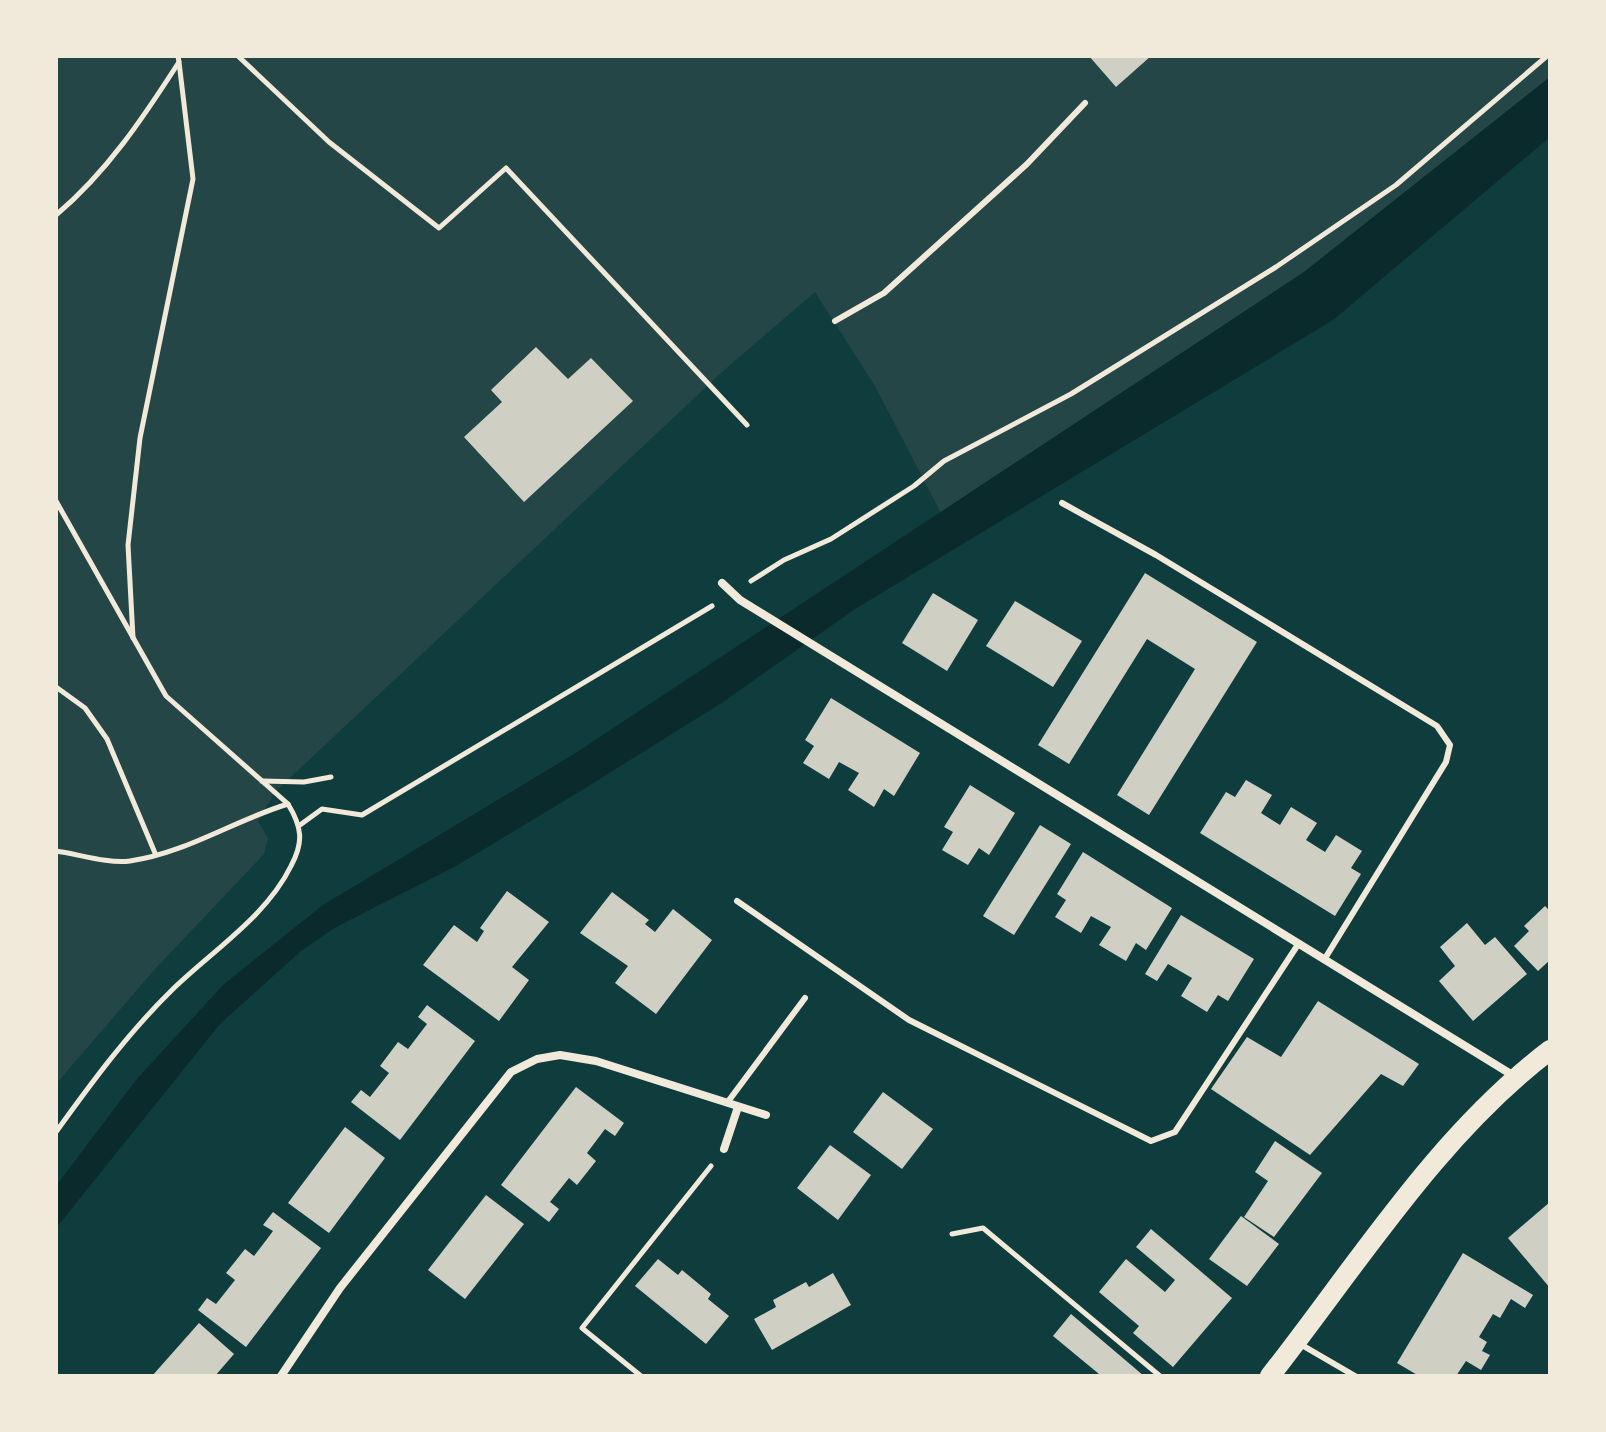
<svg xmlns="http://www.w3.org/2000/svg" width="1606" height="1432" viewBox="0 0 1606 1432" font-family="Raleway,sans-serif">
  <rect width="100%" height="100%" fill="#0f3d3e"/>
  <path fill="#244646" d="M 56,56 L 1550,56 L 1550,77 L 1304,272 L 941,513 L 875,386 L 815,292 L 722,372 L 275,792 L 258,821 L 268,838 L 264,854 L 155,969 L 56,1084 Z"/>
  <path fill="#0a2a2b" d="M 1550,77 L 1550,137 L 1333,320 L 855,609 L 723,702 L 582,790 L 456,866 L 336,927 L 301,951 L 220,1024 L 56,1228 L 56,1186 L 136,1080 L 224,984 L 323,905 L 574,754 L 1304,272 Z"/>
  <g fill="#cfcfc3">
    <path d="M 1089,56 L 1151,56 L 1116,87 Z"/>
    <path d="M 536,347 L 568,379 L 591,358 L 633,401 L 524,502 L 464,437 L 502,402 L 491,390 Z"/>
    <path d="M 1145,573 L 1257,642 L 1149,815 L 1117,795 L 1195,669 L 1147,639 L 1069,764 L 1038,745 Z"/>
    <path d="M 933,593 L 978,620 L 947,671 L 902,643 Z"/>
    <path d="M 1015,601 L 1082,641 L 1053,687 L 986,646 Z"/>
    <path d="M 831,698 L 920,753 L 894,796 L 884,789 L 874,807 L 848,790 L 859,773 L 839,762 L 829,779 L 803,763 L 814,746 L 805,740 Z"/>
    <path d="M 1246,780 L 1272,795 L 1261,813 L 1280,825 L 1291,807 L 1317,823 L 1306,840 L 1325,852 L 1336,835 L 1362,851 L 1351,868 L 1361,874 L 1335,916 L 1200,833 L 1226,792 L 1235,797 Z"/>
    <path d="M 970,785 L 1015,813 L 989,855 L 979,848 L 968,865 L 942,850 L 953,832 L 944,827 Z"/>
    <path d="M 1040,825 L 1071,844 L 1014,935 L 983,916 Z"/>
    <path d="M 1083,852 L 1172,908 L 1146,950 L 1136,943 L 1126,961 L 1099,945 L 1111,927 L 1091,916 L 1081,933 L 1055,917 L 1066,900 L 1057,894 Z"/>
    <path d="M 507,891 L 549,922 L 512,967 L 529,980 L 499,1021 L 423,965 L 454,925 L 477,942 L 484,931 L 480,928 Z"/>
    <path d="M 612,892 L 649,920 L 645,924 L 655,932 L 673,909 L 712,940 L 656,1014 L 615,983 L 628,966 L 580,933 Z"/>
    <path d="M 1545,906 L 1550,911 L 1550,960 L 1538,971 L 1514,946 L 1529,931 L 1524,926 Z"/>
    <path d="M 1181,915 L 1254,959 L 1228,1001 L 1218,995 L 1207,1012 L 1181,996 L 1192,978 L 1168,964 L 1157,981 L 1145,974 Z"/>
    <path d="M 1467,923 L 1485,945 L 1495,937 L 1527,974 L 1473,1021 L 1439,981 L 1455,966 L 1440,947 Z"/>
    <path d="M 1318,1001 L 1419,1064 L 1403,1086 L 1381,1074 L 1310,1155 L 1211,1089 L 1247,1037 L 1281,1057 Z"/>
    <path d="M 427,1005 L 475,1041 L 400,1140 L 351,1102 L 361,1090 L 370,1097 L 389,1073 L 380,1066 L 398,1042 L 408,1049 L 427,1024 L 418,1017 Z"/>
    <path d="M 576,1087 L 624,1123 L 615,1136 L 605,1129 L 587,1153 L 596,1161 L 577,1185 L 569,1178 L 550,1202 L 559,1209 L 549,1222 L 501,1185 Z"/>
    <path d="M 883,1092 L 933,1129 L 902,1169 L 853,1132 Z"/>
    <path d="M 345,1127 L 385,1158 L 329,1233 L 288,1203 Z"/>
    <path d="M 1275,1141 L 1322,1173 L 1274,1237 L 1244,1217 L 1268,1181 L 1255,1172 Z"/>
    <path d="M 830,1145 L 871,1175 L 838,1220 L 797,1188 Z"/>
    <path d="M 486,1195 L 524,1224 L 465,1299 L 428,1270 Z"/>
    <path d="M 1550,1202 L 1550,1288 L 1508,1238 Z"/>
    <path d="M 273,1212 L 321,1248 L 246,1347 L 198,1310 L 207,1298 L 216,1304 L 235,1280 L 226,1273 L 245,1249 L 254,1256 L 264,1243 L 273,1231 L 263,1225 Z"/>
    <path d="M 1241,1216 L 1279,1244 L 1247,1286 L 1209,1259 Z"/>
    <path d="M 1151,1229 L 1232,1298 L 1173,1367 L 1133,1333 L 1139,1326 L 1099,1292 L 1126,1259 L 1165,1292 L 1175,1280 L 1136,1247 Z"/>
    <path d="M 1463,1253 L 1533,1295 L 1525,1308 L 1511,1299 L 1500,1318 L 1493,1314 L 1479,1337 L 1487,1342 L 1482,1351 L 1490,1355 L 1481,1370 L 1466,1361 L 1456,1376 L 1419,1376 L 1397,1363 Z"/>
    <path d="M 658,1259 L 678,1275 L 682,1270 L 711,1294 L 708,1299 L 729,1316 L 706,1344 L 635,1286 Z"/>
    <path d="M 833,1273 L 851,1305 L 772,1350 L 754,1319 L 776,1307 L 773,1300 L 806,1282 L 809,1287 Z"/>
    <path d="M 1071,1314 L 1144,1376 L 1097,1376 L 1099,1374 L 1053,1336 Z"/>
    <path d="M 199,1323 L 234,1354 L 215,1376 L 152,1376 Z"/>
  </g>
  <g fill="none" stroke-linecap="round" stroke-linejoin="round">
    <g stroke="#f1e9da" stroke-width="5">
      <path d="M 238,56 L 329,142 L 439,228 L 506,168 L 747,425"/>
      <path d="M 56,215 C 107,172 143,118 179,62 L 178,56"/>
      <path d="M 56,501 L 166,696 L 288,804 C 302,827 304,842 291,866 C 266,917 212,951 172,990 C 128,1033 92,1082 56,1132"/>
      <path d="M 751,581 L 784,560 L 831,539 L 914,486 L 944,461 L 1071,394 L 1276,267 L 1396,185 L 1547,56"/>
      <path d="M 133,638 L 128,545 L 140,438 L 193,179 L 179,62"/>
      <path d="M 56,687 L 85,708 L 107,739 L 155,853"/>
      <path d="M 262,781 L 304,782 L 331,777"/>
      <path d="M 300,825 L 322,809 L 362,815 L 712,606"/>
      <path d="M 56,851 C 78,854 108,864 130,861 C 186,853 235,820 288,804"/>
      <path d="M 952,1234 L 983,1228 L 1160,1376"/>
      <path d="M 641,1376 L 582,1328 L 711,1166"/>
    </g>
    <g stroke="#f1e9da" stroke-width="6">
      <path d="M 835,321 L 884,293 L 1027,164 L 1085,103"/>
      <path d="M 1062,503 L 1156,555 L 1437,726 L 1450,745 L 1446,762 L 1324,960"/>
      <path d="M 737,901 L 909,1020 L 1151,1141 L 1175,1132 L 1299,943"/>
      <path d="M 727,1103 L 805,998"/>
      <path d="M 1300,1344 L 1355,1376"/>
    </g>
    <g stroke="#f1e9da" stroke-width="8">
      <path d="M 722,583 L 740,600 L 1514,1076"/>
      <path d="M 724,1149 L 738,1107"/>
      <path d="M 281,1376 L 340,1288 L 511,1072 L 537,1059 L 560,1055 L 596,1061 L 766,1115"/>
    </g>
    <path stroke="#f1e9da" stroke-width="20" d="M 1270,1376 C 1358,1264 1436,1137 1550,1050"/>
  </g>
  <rect width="1606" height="1432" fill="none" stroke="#f1e9da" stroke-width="116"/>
</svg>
